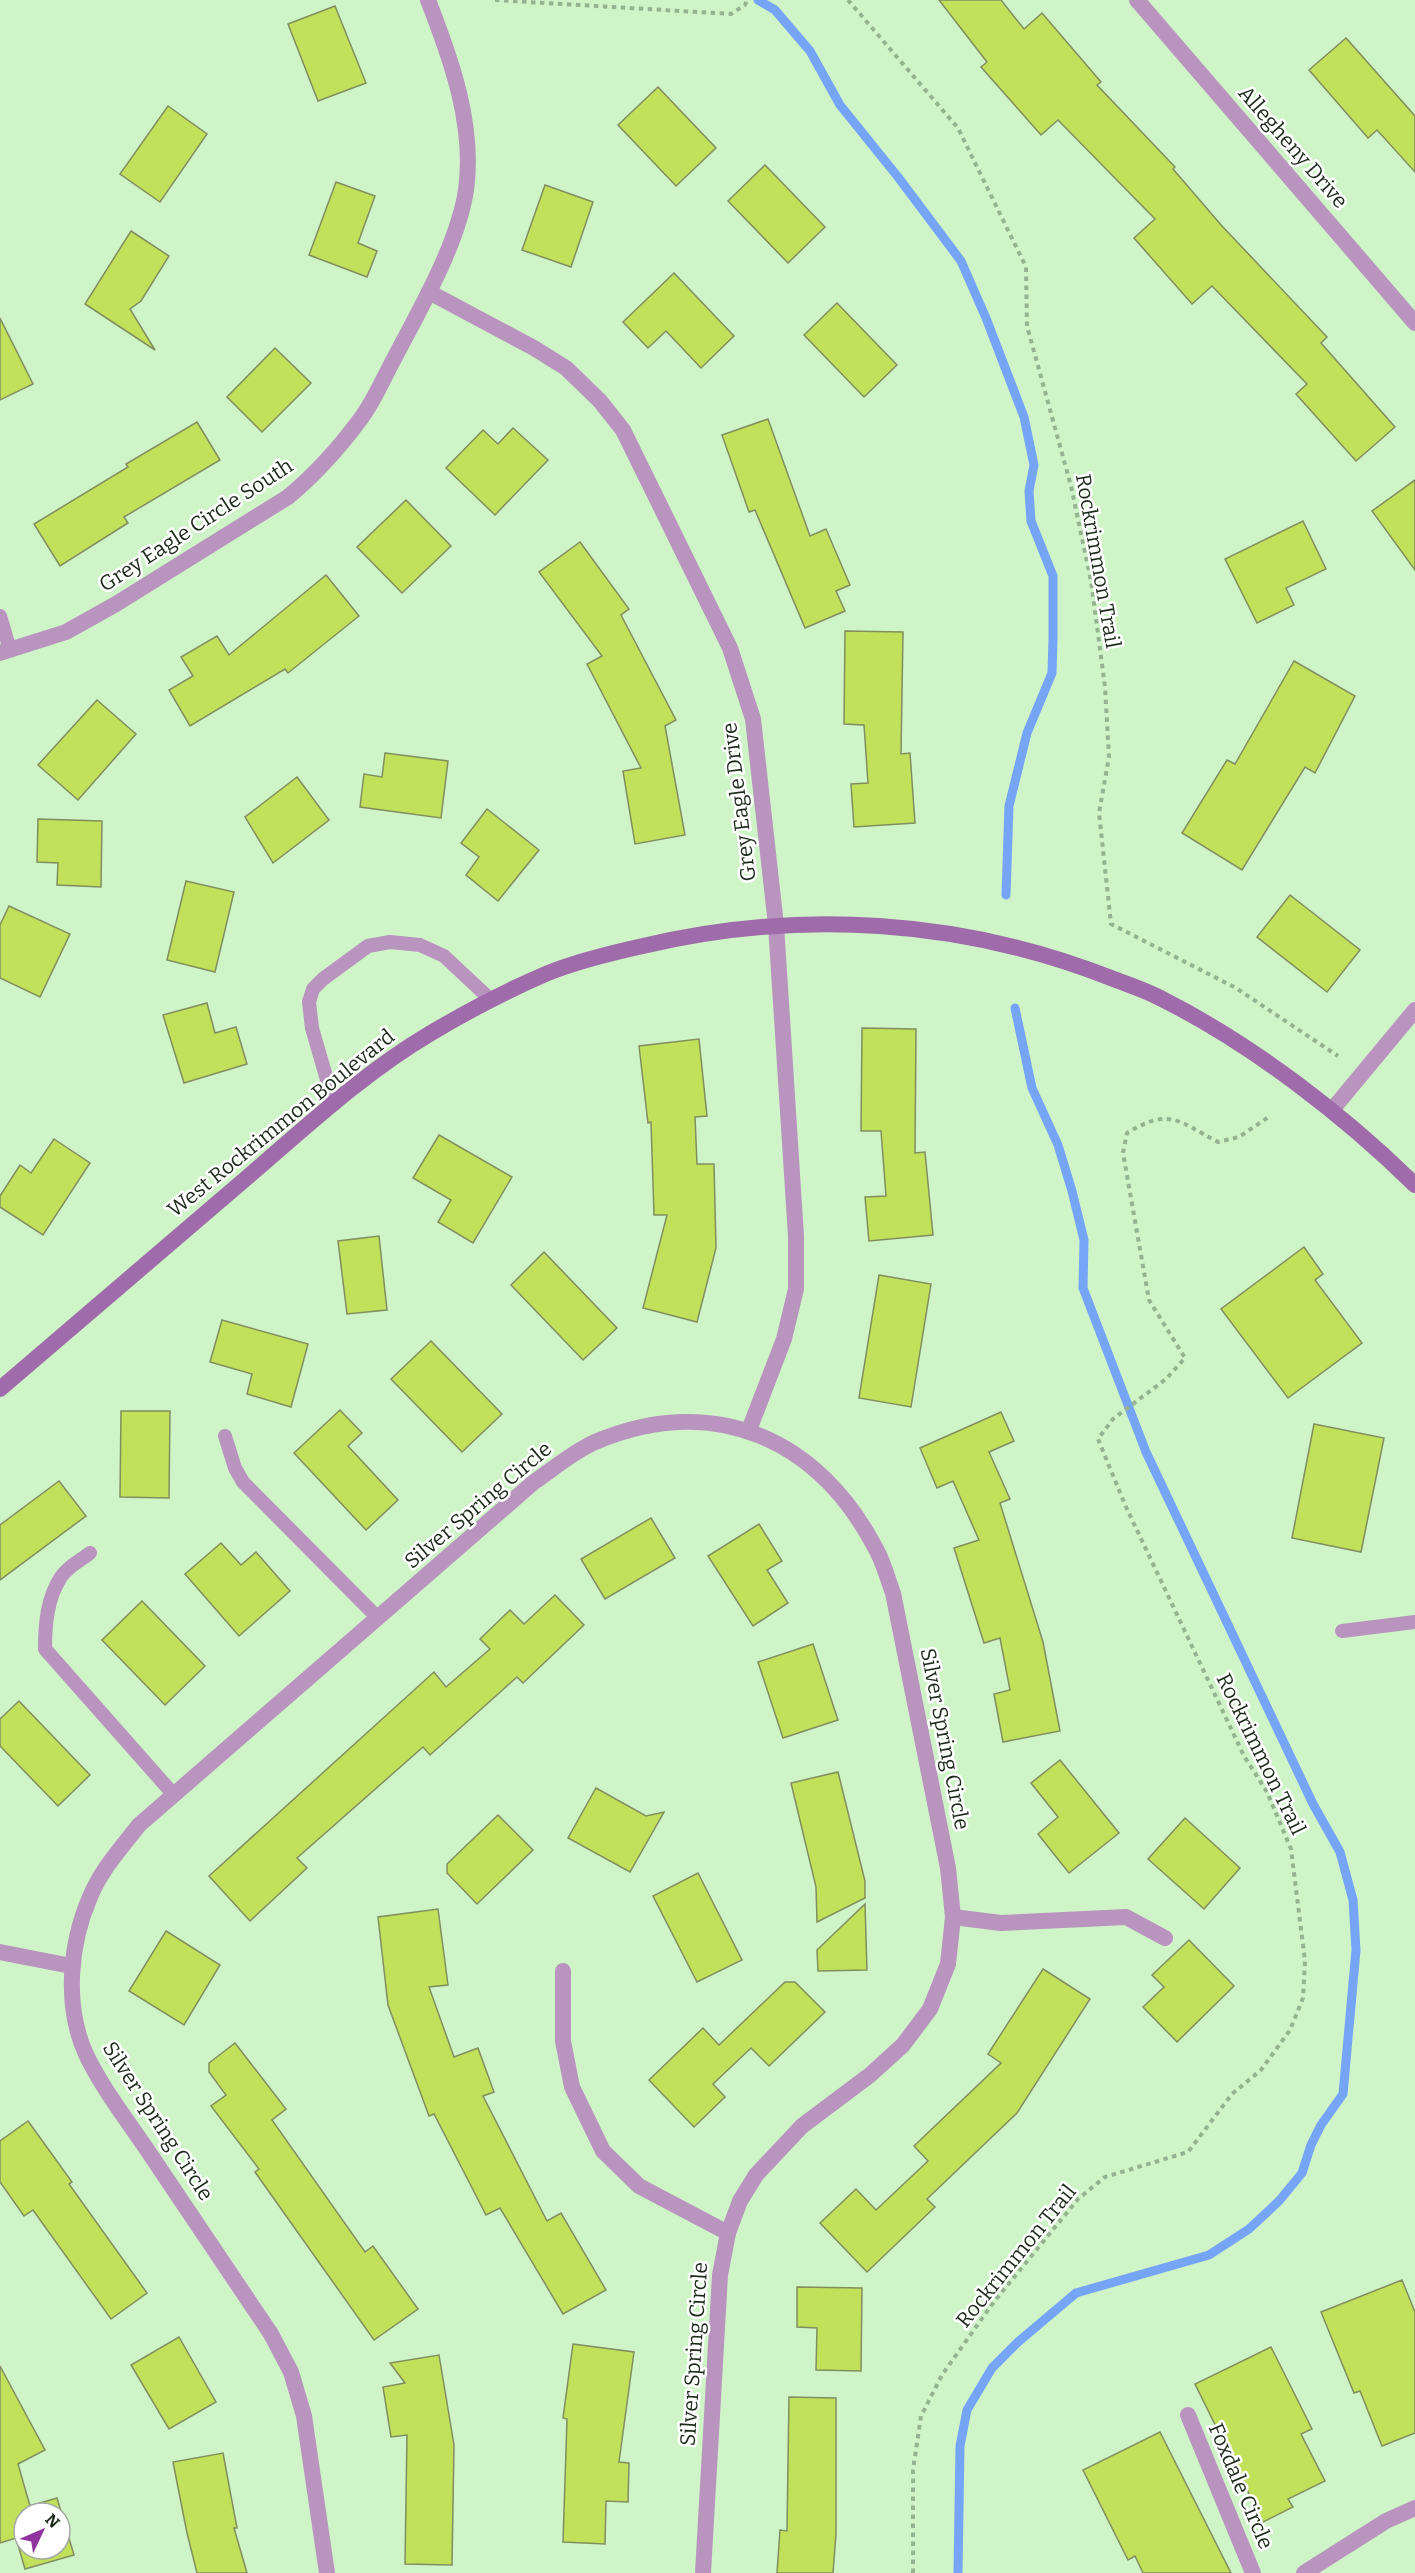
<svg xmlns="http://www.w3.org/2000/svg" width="1415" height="2573" viewBox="0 0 1415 2573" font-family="Bitter,serif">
  <rect width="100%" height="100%" fill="#cff4c8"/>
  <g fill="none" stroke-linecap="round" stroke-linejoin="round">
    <g stroke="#76a4f7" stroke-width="9">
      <path d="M 758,0 L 775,10 L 810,51 L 840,105 L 898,177 L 961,261 L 986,318 L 1024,417 L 1034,465 L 1029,491 L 1031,521 L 1053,576 L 1053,638 L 1052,673 L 1027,733 L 1009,806 L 1006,895"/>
      <path d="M 958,2573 L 960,2446 L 967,2410 L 992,2368 L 1018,2342 L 1076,2293 L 1209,2255 L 1249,2229 L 1279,2201 L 1302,2173 L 1311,2145 L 1321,2125 L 1343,2094 L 1356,1950 L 1353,1900 L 1340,1852 L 1313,1804 L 1146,1452 L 1083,1288 L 1084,1240 L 1072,1191 L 1058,1145 L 1032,1088 L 1015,1008"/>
    </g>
  </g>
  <g fill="#c1e15a" stroke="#818e5f" stroke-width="1.5" fill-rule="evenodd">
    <path d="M 939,0 L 1001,0 L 1024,29 L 1042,13 L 1101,82 L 1097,85 L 1175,167 L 1173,169 L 1222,226 L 1327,337 L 1321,343 L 1395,427 L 1356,461 L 1296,394 L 1307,384 L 1212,286 L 1192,304 L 1134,238 L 1155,219 L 1058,120 L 1041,135 L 981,67 L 987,62 Z"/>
    <path d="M 335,6 L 366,83 L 318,101 L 288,24 Z"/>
    <path d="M 1346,38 L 1415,116 L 1415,172 L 1377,130 L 1368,138 L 1309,70 Z"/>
    <path d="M 658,87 L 716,148 L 676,186 L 618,125 Z"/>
    <path d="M 168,106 L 207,134 L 160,202 L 120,174 Z"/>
    <path d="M 765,165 L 825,227 L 788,263 L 728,201 Z"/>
    <path d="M 336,182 L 375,196 L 358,243 L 377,251 L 367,277 L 309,255 Z"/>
    <path d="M 545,185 L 593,202 L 571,267 L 522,250 Z"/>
    <path d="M 131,231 L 169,256 L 141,301 L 130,309 L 155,350 L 85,304 Z"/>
    <path d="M 674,273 L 734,336 L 701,368 L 666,331 L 648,348 L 623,322 Z"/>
    <path d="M 837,303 L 897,365 L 864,397 L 804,335 Z"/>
    <path d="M 0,318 L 33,384 L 0,400 Z"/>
    <path d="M 275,348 L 311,383 L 262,432 L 227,397 Z"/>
    <path d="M 768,419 L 810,536 L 826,529 L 850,585 L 836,591 L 845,611 L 805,628 L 755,510 L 749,512 L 722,435 Z"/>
    <path d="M 197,422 L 220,460 L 124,517 L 128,523 L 60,566 L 34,524 L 128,467 L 126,464 Z"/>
    <path d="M 513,428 L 548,460 L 495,515 L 446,468 L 483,430 L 498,444 Z"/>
    <path d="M 1415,480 L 1415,570 L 1372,511 Z"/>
    <path d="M 406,500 L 451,546 L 402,593 L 357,547 Z"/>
    <path d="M 1303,521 L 1326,569 L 1286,588 L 1294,605 L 1257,623 L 1225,559 Z"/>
    <path d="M 580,542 L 629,609 L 621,615 L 676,720 L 665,726 L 685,835 L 635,844 L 623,771 L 641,768 L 587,664 L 602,656 L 539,572 Z"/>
    <path d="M 326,575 L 359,616 L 288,673 L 285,669 L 190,726 L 169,690 L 193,676 L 181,657 L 217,636 L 229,655 Z"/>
    <path d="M 845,631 L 903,632 L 901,754 L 910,753 L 915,823 L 854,827 L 851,784 L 868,783 L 864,725 L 844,724 Z"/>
    <path d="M 1294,661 L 1355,696 L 1315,773 L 1305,767 L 1242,870 L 1182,833 L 1227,760 L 1235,764 Z"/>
    <path d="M 97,700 L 136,734 L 78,800 L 38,765 Z"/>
    <path d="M 385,753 L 448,761 L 441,818 L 360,807 L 364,774 L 382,777 Z"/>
    <path d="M 297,777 L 329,820 L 273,863 L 245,817 Z"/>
    <path d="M 487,809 L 539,850 L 498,901 L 466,875 L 479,857 L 461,843 Z"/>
    <path d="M 38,819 L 102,821 L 101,887 L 57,885 L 58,863 L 37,862 Z"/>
    <path d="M 186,881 L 234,892 L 215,972 L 167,960 Z"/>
    <path d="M 1290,895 L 1360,950 L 1327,992 L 1257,937 Z"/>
    <path d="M 9,906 L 70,934 L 40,997 L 0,978 L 0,925 Z"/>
    <path d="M 207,1003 L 215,1033 L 236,1027 L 247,1064 L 184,1083 L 163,1015 Z"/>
    <path d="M 862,1028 L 916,1029 L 915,1153 L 925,1152 L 933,1235 L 869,1241 L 865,1197 L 886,1196 L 881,1131 L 861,1131 Z"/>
    <path d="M 699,1039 L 707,1116 L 695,1117 L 697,1164 L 714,1164 L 716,1248 L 697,1322 L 643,1308 L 667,1215 L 654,1215 L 651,1122 L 648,1123 L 639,1046 Z"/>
    <path d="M 439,1135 L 512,1177 L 473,1243 L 438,1222 L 451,1200 L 413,1178 Z"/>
    <path d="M 54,1139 L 90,1163 L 43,1235 L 0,1207 L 0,1196 L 20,1165 L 31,1173 Z"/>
    <path d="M 379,1236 L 387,1310 L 347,1314 L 338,1241 Z"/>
    <path d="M 1304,1247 L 1323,1274 L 1315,1280 L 1362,1343 L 1288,1398 L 1221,1309 Z"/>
    <path d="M 544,1252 L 617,1328 L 583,1360 L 511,1285 Z"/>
    <path d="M 879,1275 L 931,1284 L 911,1407 L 859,1398 Z"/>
    <path d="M 222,1320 L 308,1344 L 291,1407 L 247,1394 L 252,1374 L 210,1362 Z"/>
    <path d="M 431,1341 L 502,1414 L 462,1452 L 391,1379 Z"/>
    <path d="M 340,1410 L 362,1433 L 348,1446 L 398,1500 L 366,1530 L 294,1453 Z"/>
    <path d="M 121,1411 L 170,1411 L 169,1498 L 120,1497 Z"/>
    <path d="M 1001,1412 L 1014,1441 L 989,1452 L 1010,1499 L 1000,1503 L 1043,1642 L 1060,1731 L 1003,1742 L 994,1694 L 1010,1690 L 1000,1638 L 984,1643 L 954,1548 L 979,1540 L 953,1481 L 937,1488 L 920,1448 Z"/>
    <path d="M 1314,1424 L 1384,1438 L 1361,1552 L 1292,1538 Z"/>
    <path d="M 59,1481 L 86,1516 L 0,1580 L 0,1525 Z"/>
    <path d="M 651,1518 L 675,1558 L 605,1599 L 581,1559 Z"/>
    <path d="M 759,1524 L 782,1561 L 767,1570 L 788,1603 L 753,1626 L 708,1556 Z"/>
    <path d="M 221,1543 L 241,1565 L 256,1552 L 290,1591 L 239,1636 L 185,1574 Z"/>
    <path d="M 555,1595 L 584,1625 L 523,1683 L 517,1677 L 430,1755 L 423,1747 L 297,1858 L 307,1868 L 250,1921 L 209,1876 L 434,1672 L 446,1687 L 490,1649 L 480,1639 L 510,1610 L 524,1624 Z"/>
    <path d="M 142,1601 L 205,1666 L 165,1705 L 102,1640 Z"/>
    <path d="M 813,1644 L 838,1720 L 783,1738 L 758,1662 Z"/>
    <path d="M 19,1701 L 90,1775 L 58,1806 L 0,1746 L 0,1719 Z"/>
    <path d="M 1060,1760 L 1119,1833 L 1069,1873 L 1038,1834 L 1058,1817 L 1031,1783 Z"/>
    <path d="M 838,1772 L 865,1881 L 865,1898 L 817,1922 L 816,1887 L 791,1783 Z"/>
    <path d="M 596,1788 L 646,1816 L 664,1812 L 630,1872 L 568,1838 Z"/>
    <path d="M 498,1815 L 533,1850 L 477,1904 L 447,1873 L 447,1864 Z"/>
    <path d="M 1185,1818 L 1240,1868 L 1204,1909 L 1148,1859 Z"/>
    <path d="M 698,1873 L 742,1960 L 697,1982 L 653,1896 Z"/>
    <path d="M 865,1904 L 867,1970 L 818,1971 L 817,1950 Z"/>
    <path d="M 438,1909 L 448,1985 L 429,1987 L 454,2057 L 478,2048 L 494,2092 L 483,2096 L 547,2221 L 561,2213 L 606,2290 L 563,2314 L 500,2208 L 486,2215 L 434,2114 L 429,2116 L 388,2005 L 378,1917 Z"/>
    <path d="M 166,1931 L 220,1965 L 184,2025 L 129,1991 Z"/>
    <path d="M 1189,1940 L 1234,1986 L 1177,2042 L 1143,2007 L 1164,1987 L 1152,1975 Z"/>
    <path d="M 1043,1969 L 1090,1999 L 1017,2113 L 927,2199 L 935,2207 L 867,2272 L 820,2223 L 856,2189 L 876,2210 L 928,2161 L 914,2146 L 1001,2063 L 988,2054 Z"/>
    <path d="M 785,1982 L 795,1982 L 825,2012 L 769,2066 L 751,2048 L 713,2084 L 725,2097 L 694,2127 L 649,2080 L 703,2028 L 719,2045 Z"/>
    <path d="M 235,2043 L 286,2109 L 272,2120 L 365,2252 L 373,2246 L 418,2309 L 374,2340 L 255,2172 L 259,2169 L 211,2106 L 226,2095 L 209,2072 L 209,2063 Z"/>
    <path d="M 28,2121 L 72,2182 L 69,2184 L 147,2293 L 111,2319 L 33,2210 L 24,2216 L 0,2182 L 0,2141 Z"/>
    <path d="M 1402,2280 L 1415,2312 L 1415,2433 L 1382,2446 L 1360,2391 L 1354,2393 L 1321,2312 Z"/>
    <path d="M 797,2287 L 862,2288 L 861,2371 L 816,2370 L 817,2328 L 797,2327 Z"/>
    <path d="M 179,2337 L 216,2402 L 169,2429 L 131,2365 Z"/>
    <path d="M 573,2344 L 634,2352 L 619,2462 L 629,2463 L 628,2502 L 606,2501 L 605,2544 L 563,2542 L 567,2419 L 563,2418 Z"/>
    <path d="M 1271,2347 L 1312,2429 L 1301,2434 L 1325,2481 L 1288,2499 L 1293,2507 L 1263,2522 L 1195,2384 Z"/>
    <path d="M 439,2355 L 454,2445 L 452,2565 L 405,2564 L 407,2435 L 391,2437 L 383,2387 L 405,2383 L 390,2363 Z"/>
    <path d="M 0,2366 L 45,2450 L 18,2464 L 30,2506 L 57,2498 L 74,2555 L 25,2569 L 16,2538 L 0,2543 ZM 24,2513 L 60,2513 L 60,2549 L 24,2549 Z"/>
    <path d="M 789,2397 L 836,2398 L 836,2534 L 833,2573 L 777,2573 L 780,2530 L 787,2531 Z"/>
    <path d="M 1160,2432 L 1231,2573 L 1143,2573 L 1135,2556 L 1128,2560 L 1083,2470 Z"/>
    <path d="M 223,2453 L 237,2528 L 234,2528 L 247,2573 L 197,2573 L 187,2533 L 173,2462 Z"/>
  </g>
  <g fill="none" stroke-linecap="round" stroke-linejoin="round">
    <g stroke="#95b390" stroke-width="4" stroke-dasharray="4.5 4.5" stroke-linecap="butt">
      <path d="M 495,0 L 731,14 L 745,5 L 747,0"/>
      <path d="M 848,0 L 958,128 L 1026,267 L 1027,326 L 1071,486 L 1091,581 L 1105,687 L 1109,757 L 1099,813 L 1111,924 L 1236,988 L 1338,1056"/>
      <path d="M 913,2573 L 913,2470 L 921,2416 L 942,2375 L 993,2303 L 1078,2199 L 1105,2177 L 1188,2152 L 1232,2094 L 1261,2070 L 1290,2030 L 1303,1998 L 1305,1961 L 1291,1849 L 1267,1792 L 1244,1756 L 1126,1507 L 1098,1439 L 1113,1419 L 1166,1379 L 1185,1358 L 1149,1300 L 1123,1153 L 1127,1133 C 1170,1107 1178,1121 1218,1142 L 1239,1137 L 1270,1116"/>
    </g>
    <g stroke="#b994bf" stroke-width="14">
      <path d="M 0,616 L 10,650"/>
      <path d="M 334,1104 L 312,1028 L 309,1002 L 313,989 L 323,979 L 368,946 L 390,942 L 420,945 L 444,956 L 491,1000"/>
      <path d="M 225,1436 L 235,1468 L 243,1482 L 378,1618"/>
      <path d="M 90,1553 C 81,1560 67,1567 61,1577 C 47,1598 45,1625 45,1649 L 174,1795"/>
      <path d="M 1342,1631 L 1415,1622"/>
    </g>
    <g stroke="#b994bf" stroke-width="16">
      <path d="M 429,292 L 534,348 L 566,368 L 600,401 L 623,430 L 730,648 L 753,719 L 776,925 L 796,1236 L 796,1289 L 784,1339 L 749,1430"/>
      <path d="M 0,653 L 66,632 L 116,604 L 288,497 C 317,473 340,447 362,417 C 375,399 384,377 395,357 C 420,309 458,244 466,190 C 475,125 451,59 428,0"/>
      <path d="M 953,1917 L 1001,1923 L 1126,1917 L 1165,1938"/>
      <path d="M 0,1952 L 71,1966"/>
      <path d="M 563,1971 L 563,2041 L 572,2087 L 603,2151 L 639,2186 L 728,2233"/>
      <path d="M 1188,2415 L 1253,2573"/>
      <path d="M 327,2573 L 304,2416 L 291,2372 L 271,2334 C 232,2276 193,2218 154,2160 C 133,2128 100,2086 85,2052 C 64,2004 70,1943 90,1897 C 101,1870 121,1848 139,1825 L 534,1482 C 553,1469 573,1452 595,1442 C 714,1392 819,1438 877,1551 C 884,1564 888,1580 893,1593 L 948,1868 L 953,1917 L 948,1964 L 930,2009 L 903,2045 L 870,2075 L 802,2126 L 756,2175 L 740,2201 L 728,2233 L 720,2275 L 703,2573"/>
      <path d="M 1304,2573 L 1386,2521 L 1415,2508"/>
    </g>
    <g stroke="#b994bf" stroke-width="16">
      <path d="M 1137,0 L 1415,323"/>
      <path d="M 1332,1110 L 1415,1010"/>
    </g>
    <path stroke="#a06baa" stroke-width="16" d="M 0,1389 C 83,1318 166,1246 250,1175 C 308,1125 365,1072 431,1033 C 468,1011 508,990 548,973 C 578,961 611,953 643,946 C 798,909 962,919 1111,978 C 1129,985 1148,991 1164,1000 C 1253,1045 1345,1116 1415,1185"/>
  </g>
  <g text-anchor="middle" stroke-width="5" stroke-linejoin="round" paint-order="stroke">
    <g font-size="21" fill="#1c2a1a" stroke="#fff">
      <text transform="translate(1293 147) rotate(49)" y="7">Allegheny Drive</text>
      <text transform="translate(196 525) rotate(-33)" y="7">Grey Eagle Circle South</text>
      <text transform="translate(1098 561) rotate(80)" y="7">Rockrimmon Trail</text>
      <text transform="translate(739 802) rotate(-97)" y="7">Grey Eagle Drive</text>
      <text transform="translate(281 1123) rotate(-39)" y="7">West Rockrimmon Boulevard</text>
      <text transform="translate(478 1505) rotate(-40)" y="7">Silver Spring Circle</text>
      <text transform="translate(945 1739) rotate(79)" y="7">Silver Spring Circle</text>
      <text transform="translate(1261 1754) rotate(64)" y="7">Rockrimmon Trail</text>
      <text transform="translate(158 2121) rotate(57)" y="7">Silver Spring Circle</text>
      <text transform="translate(1016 2256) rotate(-51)" y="7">Rockrimmon Trail</text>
      <text transform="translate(694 2354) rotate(-86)" y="7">Silver Spring Circle</text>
      <text transform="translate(1241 2486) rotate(67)" y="7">Foxdale Circle</text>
    </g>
  </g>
  <g transform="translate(42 2531) rotate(46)"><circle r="28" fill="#ffffff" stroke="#a4aaa3" stroke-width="1.5"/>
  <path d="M0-4.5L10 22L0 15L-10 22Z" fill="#9035a0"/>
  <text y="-9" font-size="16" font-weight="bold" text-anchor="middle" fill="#1c2a1a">N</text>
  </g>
</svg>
